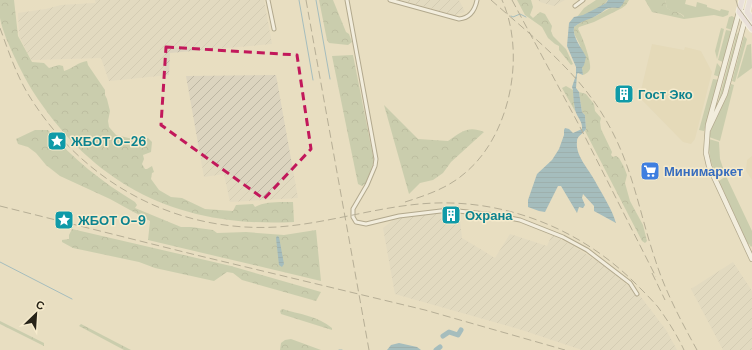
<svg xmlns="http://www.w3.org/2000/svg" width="752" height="350" viewBox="0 0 752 350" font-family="'DM Sans',sans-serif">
  <defs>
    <pattern id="industrial-furrows" width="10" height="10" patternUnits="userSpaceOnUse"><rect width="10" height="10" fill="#dcd4bf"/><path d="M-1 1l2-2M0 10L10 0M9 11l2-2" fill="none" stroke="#bdb6a3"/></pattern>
    <pattern id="forest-crowns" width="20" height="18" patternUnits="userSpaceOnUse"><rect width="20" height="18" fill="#a7b995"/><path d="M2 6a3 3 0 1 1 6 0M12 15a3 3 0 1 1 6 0" fill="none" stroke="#889679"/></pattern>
    <pattern id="water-rules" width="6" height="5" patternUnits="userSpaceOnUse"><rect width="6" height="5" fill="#5494b9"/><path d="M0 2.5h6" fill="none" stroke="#467895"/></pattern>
  </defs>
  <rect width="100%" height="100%" fill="#e8dec1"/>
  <g fill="#e2d4b0">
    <path d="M 652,44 L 684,50 L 685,47 L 701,51 L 712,72 L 695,139 L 691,144 L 683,142 L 641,99 L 641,90 Z"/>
    <path d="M 752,156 L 752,180 L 746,171 L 747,160 Z"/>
  </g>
  <g fill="url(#industrial-furrows)">
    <path d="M 95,0 L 264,0 L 272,44 L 170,53 L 169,75 L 109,81 L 101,58 L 31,60 L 19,36 L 18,13 L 46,9 L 61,5 L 95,3 L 96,4 Z"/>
    <path d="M 400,0 L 459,0 L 465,12 L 455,15 Z"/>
    <path d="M 538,0 L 565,0 L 554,6 L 540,2 Z"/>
    <path d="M 276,75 L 298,198 L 230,202 L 224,174 L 204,177 L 186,76 Z"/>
    <path d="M 449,211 L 459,212 L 462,238 L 495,258 L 510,234 L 547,246 L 552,235 L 570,244 L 605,266 L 641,297 L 666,330 L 677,350 L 582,350 L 522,330 L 395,294 L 383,228 L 392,221 L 392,218 Z"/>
    <path d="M 733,262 L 752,291 L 752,350 L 723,350 L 691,289 Z"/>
  </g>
  <g fill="#a7b995">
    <path d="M 665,0 L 686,0 L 685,4 L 696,7 L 697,2 L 707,5 L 707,7 L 720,11 L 721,9 L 729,11 L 728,15 L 723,17 L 714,15 L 684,19 L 684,16 C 679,11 673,13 667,8 Z"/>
    <path d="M 732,16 L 735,18 L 732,30 L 726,28 L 729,17 Z"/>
    <path d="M 721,28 L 724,29 L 717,59 L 715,51 Z"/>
    <path d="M 726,30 L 731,31 L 723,62 L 718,60 Z"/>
    <path d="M 737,33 L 738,34 L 723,91 L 717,106 Z"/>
    <path d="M 744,36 L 747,39 L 735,82 L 732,81 Z"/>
    <path d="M 751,44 L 752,68 L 737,79 L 747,45 Z"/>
    <path d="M 717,63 L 722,69 L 720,77 L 714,75 Z"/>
    <path d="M 713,79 L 719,80 L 704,131 L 699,130 Z"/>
    <path d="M 731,84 L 734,85 L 720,141 L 709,137 C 714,117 726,104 731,84 Z"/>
    <path d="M 709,139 L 719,142 L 720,159 L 725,174 L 717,177 C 711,164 708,153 709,139 Z"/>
    <path d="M 726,176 L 752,231 L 752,246 L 751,247 L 749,244 L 748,244 L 719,181 Z"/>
  </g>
  <g fill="url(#forest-crowns)">
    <path d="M 0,0 L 14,0 L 18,36 L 32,62 L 44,63 L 49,68 L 59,65 L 63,66 L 64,71 C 72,69 78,62 87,61 L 88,65 L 105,90 L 105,95 L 107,99 L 110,111 L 108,121 L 109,127 L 116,135 L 137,140 L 148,138 L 152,142 L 151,152 L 143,155 L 144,159 L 142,164 L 145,169 L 147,169 L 152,166 L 154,172 L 152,173 L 151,179 L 159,190 L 171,197 L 182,198 L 205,209 L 233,211 L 236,205 L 253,204 L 255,207 C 266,201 280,202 293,202 L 294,222 C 180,228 94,187 32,90 C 22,73 14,57 6,38 C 4,32 1,25 0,18 C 0,12 0,6 0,0 Z"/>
    <path d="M 319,0 L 333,0 L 346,32 L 349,34 L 352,42 L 348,45 L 329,43 L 327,40 Z"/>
    <path d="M 517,0 L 531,0 L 533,7 L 530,15 L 533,18 L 540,12 L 545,14 L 552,26 L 551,31 L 553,36 L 566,49 L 573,64 L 571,65 L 559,50 L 559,46 L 555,44 L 548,38 L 542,27 L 525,15 Z"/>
    <path d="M 596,0 L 608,0 C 602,8 587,16 577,17 L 584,8 Z"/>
    <path d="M 625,0 L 629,0 L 626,5 L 622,8 L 594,22 L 579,27 L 578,29 C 582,35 592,63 590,69 C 589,72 586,74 583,75 L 582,71 L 583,52 C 580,49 581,47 579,43 C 576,36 573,35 574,27 L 585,19 L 596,16 L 610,8 C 616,9 622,5 625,0 Z"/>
    <path d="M 645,0 L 665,0 L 667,8 C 673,12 679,11 684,17 L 684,19 L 652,12 Z"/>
    <path d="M 353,55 L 374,161 L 366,183 L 362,186 L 358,184 L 332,56 Z"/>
    <path d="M 566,86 L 573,90 L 575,111 L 562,88 Z"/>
    <path d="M 579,92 L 586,94 L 594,104 L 595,111 L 601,118 L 600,122 L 601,129 L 612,152 L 611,155 L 613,157 L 616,156 L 619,158 L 624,167 L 627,175 L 625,183 L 630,201 L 643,225 L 647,241 L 645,243 L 642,241 L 585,131 L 586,129 L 585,115 L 582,112 Z"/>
    <path d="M 384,105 L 418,139 L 448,141 C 461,132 468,125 484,132 L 451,162 L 443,173 L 433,180 L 420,183 L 409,194 Z"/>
    <path d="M 35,130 L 48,130 C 73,159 102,182 135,202 L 137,205 L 135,208 L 181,227 L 191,227 L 213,230 L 217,233 L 246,232 L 284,235 L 316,230 L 321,281 L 148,240 L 150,221 L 110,199 L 60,176 L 46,165 L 36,153 L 28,147 L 18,144 L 16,139 Z"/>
    <path d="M 72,229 L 231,266 L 321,292 L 316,301 L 242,280 L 233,273 L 227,272 L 214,281 L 155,268 L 139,262 L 73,248 L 62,242 L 62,240 L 69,239 L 69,235 Z"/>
    <path d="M 282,309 C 299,314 318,316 332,328 L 332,330 L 281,314 L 280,311 Z"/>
    <path d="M 0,321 L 44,343 L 44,346 L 0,324 Z"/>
    <path d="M 81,324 L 131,350 L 124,350 L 79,326 Z"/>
    <path d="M 291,339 L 321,350 L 280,350 L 281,343 L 285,340 Z"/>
  </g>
  <g fill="url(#water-rules)">
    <path d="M 608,0 L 625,0 C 619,11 620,7 610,8 C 606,8 603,12 599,14 C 590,20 584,19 574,27 C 572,37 582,48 586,57 L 584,65 L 582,68 L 583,75 L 578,73 L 577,74 L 576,88 L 579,92 L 582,112 L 585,115 L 586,129 C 583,134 577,136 577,141 C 575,156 589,169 595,181 C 602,194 612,209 616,223 L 594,211 L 594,206 L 583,194 L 582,198 L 585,205 L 583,208 L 579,207 L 577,213 L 561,186 L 558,186 L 545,212 L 539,211 L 528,207 L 528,200 L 537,174 L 552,160 L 559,149 L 564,135 L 564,130 L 565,128 L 569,129 L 573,133 L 582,129 C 583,122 577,117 575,110 C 574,104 573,96 573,90 L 572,87 L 576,75 L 576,67 L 567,46 L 569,23 L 574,17 L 583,15 L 595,9 L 606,3 Z"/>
    <path d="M 277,236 L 279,237 L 284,264 L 282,267 L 279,265 L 276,238 Z"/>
    <path d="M 399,343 L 417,347 L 421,350 L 387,350 L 391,345 Z"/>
  </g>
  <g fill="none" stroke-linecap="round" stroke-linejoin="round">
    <g stroke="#5494b9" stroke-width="1">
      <path d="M 299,0 L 313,80"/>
      <path d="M 316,0 L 330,79"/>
      <path d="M 511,16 L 513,17 L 520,14 L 526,17"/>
      <path d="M 0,262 L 72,299"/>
      <path d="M 339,350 L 342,350"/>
    </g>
    <g stroke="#5494b9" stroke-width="5">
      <path d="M 443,336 L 449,332 L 458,335 L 461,330"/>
      <path d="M 436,350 L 440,347"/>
    </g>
    <g stroke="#72684f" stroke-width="5">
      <g id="street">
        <path d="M 268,0 L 274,29"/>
        <path d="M 347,0 L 376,159 L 375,166 L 367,185 L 353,209 L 353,217 L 356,222 L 366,224 L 399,216 L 449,210 L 495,215 L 520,220 L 563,237 L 587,250 L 630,283 L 637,294"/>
        <path d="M 390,0 L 459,19 C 470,18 475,10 477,0"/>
        <path d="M 575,6 L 583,0"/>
      </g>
    </g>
    <g stroke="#72684f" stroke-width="6">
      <path id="secondary" d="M 708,130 L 725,94 L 747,12 L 739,12 L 708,125 L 706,153 L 709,166 L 752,259"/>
    </g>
    <g stroke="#fff" stroke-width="7">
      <g id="primary">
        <path d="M 742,0 L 739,12 L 752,29"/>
        <path d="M 750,0 L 747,12 L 752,19"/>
      </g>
    </g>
    <use href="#street" stroke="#fff" stroke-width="3"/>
    <use href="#secondary" stroke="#fff" stroke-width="4.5"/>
    <use href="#primary" stroke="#ebe2f7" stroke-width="5"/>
    <path stroke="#7a7361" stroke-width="1" d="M 736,0 L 738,7 L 752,26"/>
    <g stroke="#7a7361" stroke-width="1" stroke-dasharray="8 4" stroke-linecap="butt">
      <path d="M 306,0 L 369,350"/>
      <path d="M 491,0 C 534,38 579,72 607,122 C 633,167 639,212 655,259 C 665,291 681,321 697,350"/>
      <path d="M 512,0 L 579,125 L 656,277"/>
      <path d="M 0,28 C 8,50 16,74 28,94 C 81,181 174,233 277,227 C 336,223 392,201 451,203 C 522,205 589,236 638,286 C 645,293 652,300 658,307 C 668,321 677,335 684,350"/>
      <path d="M 405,202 C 427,195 448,188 465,173 C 511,135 526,53 502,0"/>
      <path d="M 0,206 L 196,255 L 425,310 L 565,350"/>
      <path d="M 652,273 L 665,300"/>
    </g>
  </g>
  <path d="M0 0H752V350H0ZM 166,47 L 297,55 L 311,149 L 264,199 L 161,125 Z" fill="#e8dec1" fill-opacity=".55" fill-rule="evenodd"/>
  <path fill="none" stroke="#c2185b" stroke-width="3" stroke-dasharray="8 5" stroke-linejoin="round" d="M 166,47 L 297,55 L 311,149 L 264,199 L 161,125 Z"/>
  <defs>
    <g id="building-square" transform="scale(1)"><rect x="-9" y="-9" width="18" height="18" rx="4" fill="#0f9aa8" stroke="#f6ebcd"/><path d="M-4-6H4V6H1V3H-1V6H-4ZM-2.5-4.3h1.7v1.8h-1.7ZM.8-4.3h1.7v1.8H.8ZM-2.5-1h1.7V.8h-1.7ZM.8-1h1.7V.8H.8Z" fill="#fff"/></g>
    <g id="sight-square" transform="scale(1)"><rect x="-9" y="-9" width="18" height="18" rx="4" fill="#0f9aa8" stroke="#f6ebcd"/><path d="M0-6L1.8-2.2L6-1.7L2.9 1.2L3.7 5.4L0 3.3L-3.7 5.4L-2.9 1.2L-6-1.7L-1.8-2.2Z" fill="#fff"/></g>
    <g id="supermarket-square" transform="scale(1)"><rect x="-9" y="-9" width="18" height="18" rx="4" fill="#3f7fe0" stroke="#f6ebcd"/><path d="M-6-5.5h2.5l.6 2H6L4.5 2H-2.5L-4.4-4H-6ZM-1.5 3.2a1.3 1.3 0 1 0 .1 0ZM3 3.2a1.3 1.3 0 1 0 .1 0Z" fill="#fff"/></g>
  </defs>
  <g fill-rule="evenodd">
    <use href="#building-square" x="624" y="94"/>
    <use href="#sight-square" x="57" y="141"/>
    <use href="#supermarket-square" x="650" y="171"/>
    <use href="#building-square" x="451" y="215"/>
    <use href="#sight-square" x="64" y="220"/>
  </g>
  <g text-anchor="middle" stroke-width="3" stroke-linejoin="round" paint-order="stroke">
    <g font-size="13" font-weight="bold" fill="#0d838f" stroke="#f6ebcd" text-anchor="start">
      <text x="638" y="99">Гост Эко</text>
      <text x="71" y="146">ЖБОТ О-26</text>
      <text x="465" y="220">Охрана</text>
      <text x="78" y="225">ЖБОТ О-9</text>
    </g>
    <g font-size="13" font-weight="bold" fill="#366cbe" stroke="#f6ebcd" text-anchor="start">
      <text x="664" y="176">Минимаркет</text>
    </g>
  </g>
  <g transform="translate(36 314) rotate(25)" stroke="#f6ebcd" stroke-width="3" paint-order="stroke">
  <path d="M0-3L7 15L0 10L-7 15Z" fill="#272318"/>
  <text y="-6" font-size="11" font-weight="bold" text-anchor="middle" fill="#272318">С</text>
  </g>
</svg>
